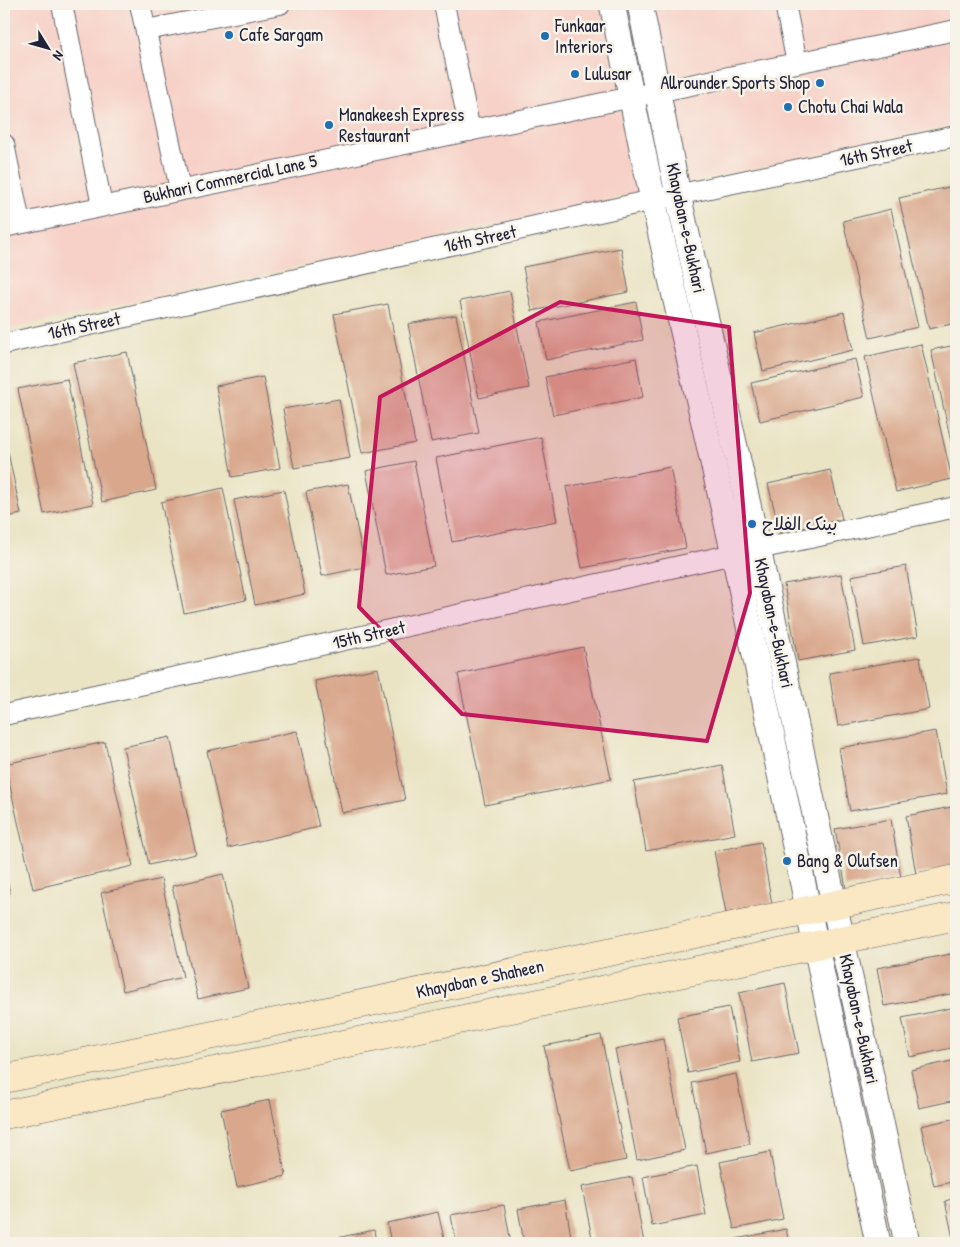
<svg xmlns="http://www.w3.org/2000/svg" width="960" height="1247" viewBox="0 0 960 1247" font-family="'Patrick Hand','Playpen Sans Arabic',sans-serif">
  <rect width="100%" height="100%" fill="#f7f3e8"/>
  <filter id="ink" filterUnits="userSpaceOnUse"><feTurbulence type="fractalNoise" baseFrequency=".02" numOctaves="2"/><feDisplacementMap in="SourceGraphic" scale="10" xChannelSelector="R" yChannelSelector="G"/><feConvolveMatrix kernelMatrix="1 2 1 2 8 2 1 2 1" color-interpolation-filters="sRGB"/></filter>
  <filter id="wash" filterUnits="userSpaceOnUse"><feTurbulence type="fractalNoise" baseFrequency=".0096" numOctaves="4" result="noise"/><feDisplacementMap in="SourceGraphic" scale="20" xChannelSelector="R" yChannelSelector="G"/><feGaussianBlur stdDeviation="1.12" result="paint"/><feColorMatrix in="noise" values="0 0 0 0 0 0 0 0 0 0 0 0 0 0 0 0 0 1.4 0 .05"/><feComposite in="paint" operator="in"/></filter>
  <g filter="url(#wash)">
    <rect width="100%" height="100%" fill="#eae4c5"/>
    <path fill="#f7d1c8" d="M 4,4 L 956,4 L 956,125 L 4,330 Z"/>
    <g id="blocks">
      <g fill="#d9a78c">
        <path d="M 953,186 L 956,198 L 956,323 L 929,329 L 899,198 Z"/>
        <path d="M 891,209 L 918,327 L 870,338 L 843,221 Z"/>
        <path d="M 621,248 L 629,292 L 532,311 L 523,267 Z"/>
        <path d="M 510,291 L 529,388 L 479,398 L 460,301 Z"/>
        <path d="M 636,302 L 643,340 L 546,360 L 539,322 Z"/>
        <path d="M 388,304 L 415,443 L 362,453 L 334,314 Z"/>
        <path d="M 844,312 L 853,350 L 763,371 L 754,333 Z"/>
        <path d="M 456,315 L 479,433 L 431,442 L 408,324 Z"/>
        <path d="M 921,344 L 952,479 L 896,492 L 865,357 Z"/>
        <path d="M 956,345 L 956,460 L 955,460 L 931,350 Z"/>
        <path d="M 127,352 L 156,490 L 102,502 L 73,363 Z"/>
        <path d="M 636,358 L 643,397 L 553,415 L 545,377 Z"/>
        <path d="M 855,359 L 864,397 L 760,421 L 751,383 Z"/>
        <path d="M 263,377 L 280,468 L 232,477 L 216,386 Z"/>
        <path d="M 67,379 L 93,504 L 44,514 L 18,389 Z"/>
        <path d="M 339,399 L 350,458 L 294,468 L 283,409 Z"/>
        <path d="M 4,433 L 21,514 L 4,518 Z"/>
        <path d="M 541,437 L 557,521 L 452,542 L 436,458 Z"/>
        <path d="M 414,461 L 434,566 L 386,575 L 366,471 Z"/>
        <path d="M 670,467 L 686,548 L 582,568 L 566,487 Z"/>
        <path d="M 830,470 L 842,519 L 780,533 L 768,484 Z"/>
        <path d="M 348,484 L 365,567 L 322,576 L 306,492 Z"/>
        <path d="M 223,488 L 246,600 L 184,613 L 161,502 Z"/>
        <path d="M 284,490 L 305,594 L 255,605 L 234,500 Z"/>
        <path d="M 906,566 L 918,636 L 864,646 L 851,576 Z"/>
        <path d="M 841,574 L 855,650 L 798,661 L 784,584 Z"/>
        <path d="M 583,647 L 611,779 L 485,805 L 458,674 Z"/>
        <path d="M 920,657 L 929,709 L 838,726 L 829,673 Z"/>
        <path d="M 378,668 L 405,800 L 342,813 L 315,681 Z"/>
        <path d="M 297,731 L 319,827 L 228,848 L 207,751 Z"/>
        <path d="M 936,731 L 947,794 L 850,811 L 839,748 Z"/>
        <path d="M 170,737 L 196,854 L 149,865 L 123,747 Z"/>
        <path d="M 105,742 L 133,866 L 33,889 L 5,764 Z"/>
        <path d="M 722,765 L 735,834 L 646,851 L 634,782 Z"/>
        <path d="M 956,806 L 956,867 L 916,874 L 906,816 Z"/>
        <path d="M 891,819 L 901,878 L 846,888 L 835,829 Z"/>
        <path d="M 761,842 L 772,904 L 726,913 L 714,851 Z"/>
        <path d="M 4,869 L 10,893 L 4,894 Z"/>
        <path d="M 223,874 L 248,988 L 198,999 L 172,886 Z"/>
        <path d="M 161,879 L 183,977 L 123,991 L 101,893 Z"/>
        <path d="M 956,953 L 956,993 L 884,1006 L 877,968 Z"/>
        <path d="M 785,983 L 799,1053 L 752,1062 L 739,993 Z"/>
        <path d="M 729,1007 L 740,1062 L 688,1073 L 677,1017 Z"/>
        <path d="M 956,1007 L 956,1047 L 910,1057 L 902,1018 Z"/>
        <path d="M 601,1035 L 626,1160 L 570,1171 L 544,1046 Z"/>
        <path d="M 663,1039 L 685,1150 L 637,1160 L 615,1049 Z"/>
        <path d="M 956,1060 L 956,1100 L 919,1108 L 911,1070 Z"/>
        <path d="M 736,1074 L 750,1144 L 706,1153 L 692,1083 Z"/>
        <path d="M 270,1100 L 286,1176 L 237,1187 L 221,1110 Z"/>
        <path d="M 956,1118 L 956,1181 L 934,1186 L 921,1126 Z"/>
        <path d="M 770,1152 L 783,1219 L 734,1229 L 720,1162 Z"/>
        <path d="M 697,1166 L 706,1215 L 652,1226 L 643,1177 Z"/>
        <path d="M 632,1177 L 644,1243 L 593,1243 L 582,1187 Z"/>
        <path d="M 956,1198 L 956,1243 L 954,1243 L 945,1201 Z"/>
        <path d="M 565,1200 L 572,1243 L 524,1243 L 518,1209 Z"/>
        <path d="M 504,1205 L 511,1243 L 456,1243 L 451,1215 Z"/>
        <path d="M 438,1212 L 445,1243 L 391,1243 L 387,1223 Z"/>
        <path d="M 786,1229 L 789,1243 L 737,1243 L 736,1239 Z"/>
        <path d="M 374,1230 L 376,1243 L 318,1243 L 318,1242 Z"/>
      </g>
    </g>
  </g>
  <g filter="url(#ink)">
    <use href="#blocks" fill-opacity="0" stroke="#68666b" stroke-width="1"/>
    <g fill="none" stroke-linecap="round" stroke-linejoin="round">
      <g stroke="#68666b" stroke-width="22">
        <g id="minor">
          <path d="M 62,4 L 102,206"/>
          <path d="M 140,4 L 180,189"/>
          <path d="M 444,4 L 470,131"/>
          <path d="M 785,4 L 797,63"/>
          <path d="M 146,30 L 280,4"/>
          <path d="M 4,144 L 20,223"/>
          <path d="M 4,227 L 956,30"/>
          <path d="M 4,344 L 653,200 L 956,136"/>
          <path d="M 758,549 L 956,507"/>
          <path d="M 4,715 L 734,554"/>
        </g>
      </g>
      <g stroke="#68666b" stroke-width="27">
        <g id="tertiary">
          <path d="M 612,4 L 653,200 L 734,554 L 878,1243"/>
          <path d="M 640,4 L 678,195 L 758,549 L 907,1243"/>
        </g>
      </g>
      <g stroke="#68666b" stroke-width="29">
        <g id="secondary">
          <path d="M 4,1079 L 956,879"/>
          <path d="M 4,1115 L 956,916"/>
        </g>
      </g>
      <use href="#minor" stroke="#fff" stroke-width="20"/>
      <use href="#tertiary" stroke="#fff" stroke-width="25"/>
      <use href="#secondary" stroke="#fae7c3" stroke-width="28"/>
    </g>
  </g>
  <path fill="#c2185b" fill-opacity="0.2" stroke="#c2185b" stroke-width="4" stroke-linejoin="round" d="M 560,302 L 729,327 L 750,593 L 707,741 L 462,714 L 359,607 L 380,397 Z"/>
  <g fill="#1f6fb2" stroke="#f7f3e8" stroke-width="2">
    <circle cx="229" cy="35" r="5"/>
    <circle cx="545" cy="36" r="5"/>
    <circle cx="575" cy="74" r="5"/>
    <circle cx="820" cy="83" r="5"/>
    <circle cx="788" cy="107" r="5"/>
    <circle cx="329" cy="125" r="5"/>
    <circle cx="752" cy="524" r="5"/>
    <circle cx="787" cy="861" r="5"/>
  </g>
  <g text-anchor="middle" stroke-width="5" stroke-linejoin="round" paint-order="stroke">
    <g font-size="18" fill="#22223b" stroke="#f7f3e8" text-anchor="start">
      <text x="555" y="32">Funkaar<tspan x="555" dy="21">Interiors</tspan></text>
      <text x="239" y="41">Cafe Sargam</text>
      <text x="585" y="80">Lulusar</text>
      <text x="810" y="89" text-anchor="end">Allrounder Sports Shop</text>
      <text x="798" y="113">Chotu Chai Wala</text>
      <text x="339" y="121">Manakeesh Express<tspan x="339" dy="21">Restaurant</tspan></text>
      <text x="762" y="530">بینک الفلاح</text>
      <text x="797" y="867">Bang &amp; Olufsen</text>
    </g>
    <g font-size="18" fill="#22223b" stroke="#f7f3e8">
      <text transform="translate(876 153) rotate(-12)" y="6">16th Street</text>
      <text transform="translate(230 179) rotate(-12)" y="6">Bukhari Commercial Lane 5</text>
      <text transform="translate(686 228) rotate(78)" y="6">Khayaban-e-Bukhari</text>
      <text transform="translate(480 239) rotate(-12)" y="6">16th Street</text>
      <text transform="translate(84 326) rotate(-12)" y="6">16th Street</text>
      <text transform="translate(774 623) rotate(78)" y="6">Khayaban-e-Bukhari</text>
      <text transform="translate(369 635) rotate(-13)" y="6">15th Street</text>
      <text transform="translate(480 979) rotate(-12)" y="6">Khayaban e Shaheen</text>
      <text transform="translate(859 1019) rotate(78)" y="6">Khayaban-e-Bukhari</text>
    </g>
  </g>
  <rect width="960" height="1247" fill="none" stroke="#f7f3e8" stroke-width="20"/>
  <g transform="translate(48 48) rotate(127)" stroke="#f7f3e8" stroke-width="4" paint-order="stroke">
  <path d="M0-4L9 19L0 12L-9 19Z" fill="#22223b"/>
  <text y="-8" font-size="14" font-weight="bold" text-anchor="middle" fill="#22223b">N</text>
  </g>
</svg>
